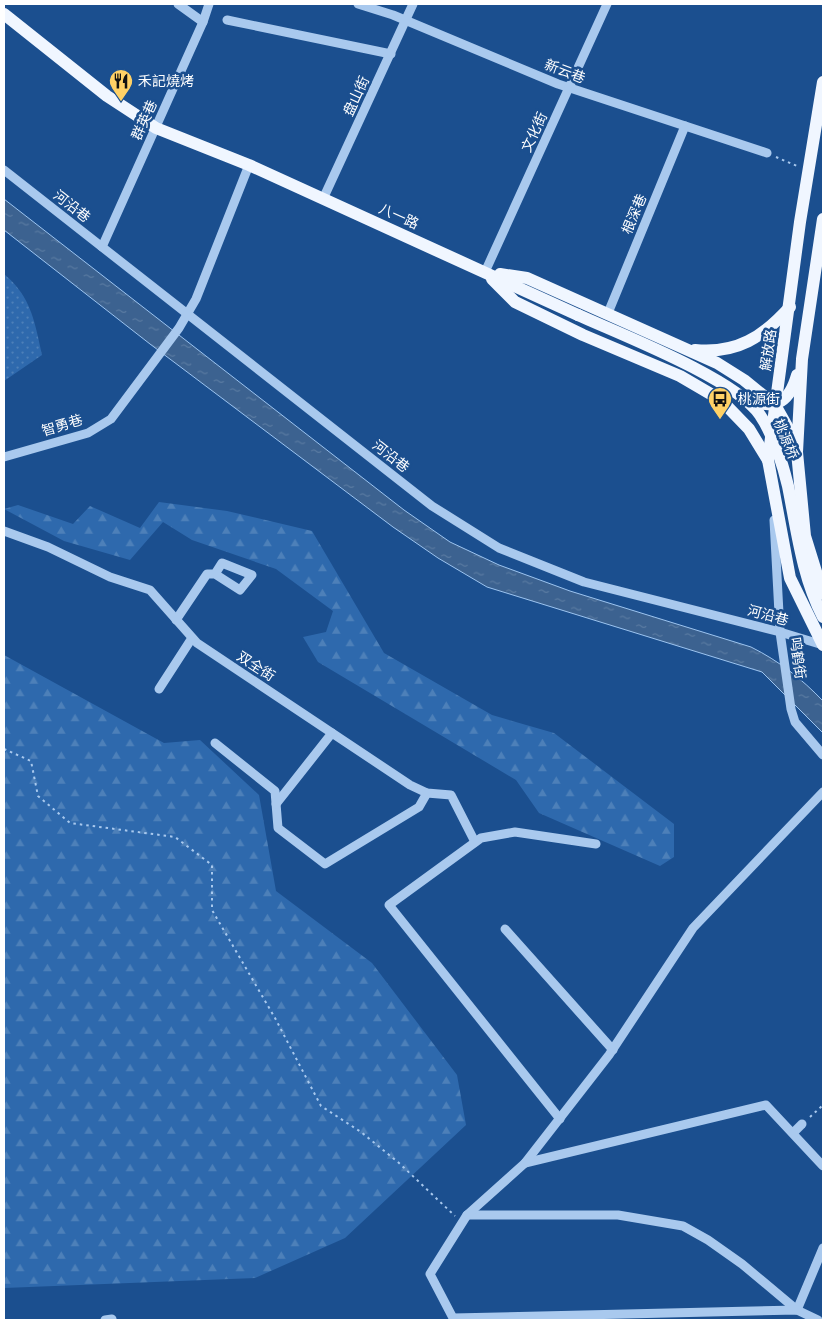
<svg xmlns="http://www.w3.org/2000/svg" width="827" height="1324" viewBox="0 0 827 1324" font-family="Inter,'Noto Sans SC',sans-serif">
  <defs>
    <pattern id="grass-dots" width="8" height="8" patternUnits="userSpaceOnUse" patternTransform="scale(1.25)"><rect width="8" height="8" fill="#2e69ad"/><path d="M2 2h.1M6 6h.1" fill="none" stroke="#4d80b9" stroke-width="1.8" stroke-linecap="round"/></pattern>
    <pattern id="forest-firs" width="22" height="20" patternUnits="userSpaceOnUse" patternTransform="scale(1.25)"><rect width="22" height="20" fill="#2e69ad"/><path d="M5 1l3.5 6h-7zM16 11l3.5 6h-7z" fill="#4d80b9"/></pattern>
    <pattern id="water-ripples" width="26" height="14" patternUnits="userSpaceOnUse" patternTransform="scale(1.25)"><rect width="26" height="14" fill="#3c6290"/><path d="M2 4q2-2 4 0t4 0M15 11q2-2 4 0t4 0" fill="none" stroke="#597aa1"/></pattern>
  </defs>
  <rect width="100%" height="100%" fill="#1b4f8f"/>
  <path fill="url(#grass-dots)" d="M 4,274 C 31,296 35,323 42,355 L 4,381 Z"/>
  <g fill="url(#forest-firs)">
    <path d="M 159,502 L 227,511 L 312,531 L 384,653 L 492,715 L 554,733 L 674,824 L 674,857 L 660,866 L 539,813 L 516,780 L 318,662 L 303,637 L 326,632 L 333,611 L 276,569 L 192,540 L 163,522 L 130,560 L 64,541 L 4,509 L 18,505 L 73,524 L 90,506 L 140,528 Z"/>
    <path d="M 4,655 L 164,743 L 200,740 L 259,795 L 276,891 L 372,963 L 457,1075 L 466,1125 L 345,1238 L 255,1278 L 4,1288 Z"/>
  </g>
  <path fill="url(#water-ripples)" stroke="#9cc4f0" d="M 4,199 L 404,510 L 450,542 L 499,565 L 570,591 L 751,647 C 779,661 802,679 823,701 L 823,733 L 762,672 L 487,587 L 438,558 L 393,527 L 150,344 L 4,230 Z"/>
  <g fill="none" stroke-linecap="round" stroke-linejoin="round">
    <g stroke="#a9c9ee" stroke-width="2" stroke-dasharray="2.5 4" stroke-linecap="butt">
      <path d="M 776,157 L 797,166"/>
      <path d="M 4,749 L 31,761 L 38,796 L 70,823 L 175,837 L 212,865 L 212,910 L 275,1018 L 321,1106 L 361,1132 L 399,1163 L 455,1216"/>
      <path d="M 810,1117 L 823,1105"/>
    </g>
    <g stroke="#a9c9ee" stroke-width="9">
      <path d="M 178,4 L 203,22"/>
      <path d="M 358,4 L 393,15 L 558,84 L 767,153"/>
      <path d="M 227,20 L 391,54"/>
      <path d="M 4,170 L 432,506 L 499,548 L 584,582 L 780,632 L 823,645"/>
      <path d="M 323,199 L 413,4"/>
      <path d="M 102,247 L 203,22 L 209,4"/>
      <path d="M 485,272 L 607,4"/>
      <path d="M 608,313 L 685,126"/>
      <path d="M 4,457 L 88,433 L 111,419 L 179,328 L 196,299 L 249,165"/>
      <path d="M 774,520 L 780,632 L 791,709 L 795,722 L 823,755"/>
      <path d="M 4,531 L 48,547 L 110,577 L 150,590 L 197,643 L 410,785 L 427,793 L 451,795 L 475,842"/>
      <path d="M 176,620 L 207,574 L 215,574 L 240,590 L 252,575 L 222,563 L 215,574"/>
      <path d="M 159,689 L 192,638"/>
      <path d="M 215,743 L 275,791 L 278,828 L 325,864 L 419,807 L 427,793"/>
      <path d="M 276,804 L 332,733"/>
      <path d="M 505,929 L 613,1050"/>
      <path d="M 560,1119 L 389,905 L 481,838 L 515,832 L 596,844"/>
      <path d="M 794,1132 L 802,1124"/>
      <path d="M 525,1163 L 766,1105 L 823,1166"/>
      <path d="M 467,1215 L 618,1215 L 683,1226 L 708,1240 L 742,1264 L 797,1310 L 823,1248"/>
      <path d="M 105,1320 L 112,1319"/>
      <path d="M 818,1320 L 797,1310 L 453,1318 L 430,1274 L 467,1215 L 525,1163 L 609,1055 L 693,928 L 823,792"/>
    </g>
    <g stroke="#f0f6ff" stroke-width="12">
      <path d="M 4,14 L 107,96 L 156,128 L 249,165 L 578,315"/>
      <path d="M 823,82 L 800,222 L 768,460 L 790,578 L 823,645"/>
      <path d="M 823,219 L 802,359 L 797,452 L 805,536 L 823,594"/>
      <path d="M 500,274 L 527,278 L 717,363 L 744,380 L 775,405 L 788,428 L 794,446"/>
      <path d="M 492,279 L 515,302 L 583,335 L 680,376 L 721,400 L 749,429 L 768,460"/>
      <path d="M 695,350 C 737,354 763,337 790,307"/>
      <path d="M 744,399 C 772,409 788,407 797,375"/>
    </g>
    <path stroke="#f0f6ff" stroke-width="12" d="M 578,315 C 620,334 736,379 760,415 C 774,436 782,461 788,486 C 797,531 802,576 823,617"/>
  </g>
  <defs>
    <g id="restaurant-pin" transform="scale(1.25)"><path d="M0 17L-7.5 6A9.5 9.5 0 1 1 7.5 6Z" fill="#ffd166" stroke="#1b4f8f"/><path d="M-5-6h1v4h1v-4h1v4h1v-4h1v5L-1.5 .5V6h-2V.5L-5-1ZM5-6V6H3V1.5H1.5Q1.5-4 5-6Z" fill="#111"/></g>
    <g id="bus-pin" transform="scale(1.25)"><path d="M0 17L-7.5 6A9.5 9.5 0 1 1 7.5 6Z" fill="#ffd166" stroke="#1b4f8f"/><path d="M-5-6H5V4H4V6H2V4H-2V6H-4V4H-5ZM-3.5-4V0h7V-4ZM-3.5 1.2v1.5H-2V1.2ZM2 1.2v1.5H3.5V1.2Z" fill="#111"/></g>
  </defs>
  <g fill-rule="evenodd">
    <use href="#restaurant-pin" x="121" y="81"/>
    <use href="#bus-pin" x="720" y="399"/>
  </g>
  <g text-anchor="middle" stroke-width="5" stroke-linejoin="round" paint-order="stroke">
    <g font-size="14" fill="#fff" stroke="#1b4f8f">
      <text transform="translate(565 71) rotate(21)" y="5">新云巷</text>
      <text transform="translate(356 96) rotate(-65)" y="5">盘山街</text>
      <text transform="translate(144 120) rotate(-66)" y="5">群英巷</text>
      <text transform="translate(534 132) rotate(-65)" y="5">文化街</text>
      <text transform="translate(72 206) rotate(38)" y="5">河沿巷</text>
      <text transform="translate(634 214) rotate(-67)" y="5">根深巷</text>
      <text transform="translate(399 216) rotate(24)" y="5">八一路</text>
      <text transform="translate(768 350) rotate(-82)" y="5">解放路</text>
      <text transform="translate(62 425) rotate(-17)" y="5">智勇巷</text>
      <text transform="translate(786 439) rotate(67)" y="5">桃源桥</text>
      <text transform="translate(391 456) rotate(38)" y="5">河沿巷</text>
      <text transform="translate(768 615) rotate(15)" y="5">河沿巷</text>
      <text transform="translate(798 658) rotate(82)" y="5">鸣鹤街</text>
      <text transform="translate(256 666) rotate(33)" y="5">双全街</text>
    </g>
    <g font-size="14" fill="#fff" stroke="#1b4f8f" text-anchor="start">
      <text x="138" y="86">禾記燒烤</text>
      <text x="738" y="404">桃源街</text>
    </g>
  </g>
  <rect width="827" height="1324" fill="none" stroke="#ffffff" stroke-width="10"/>
</svg>
